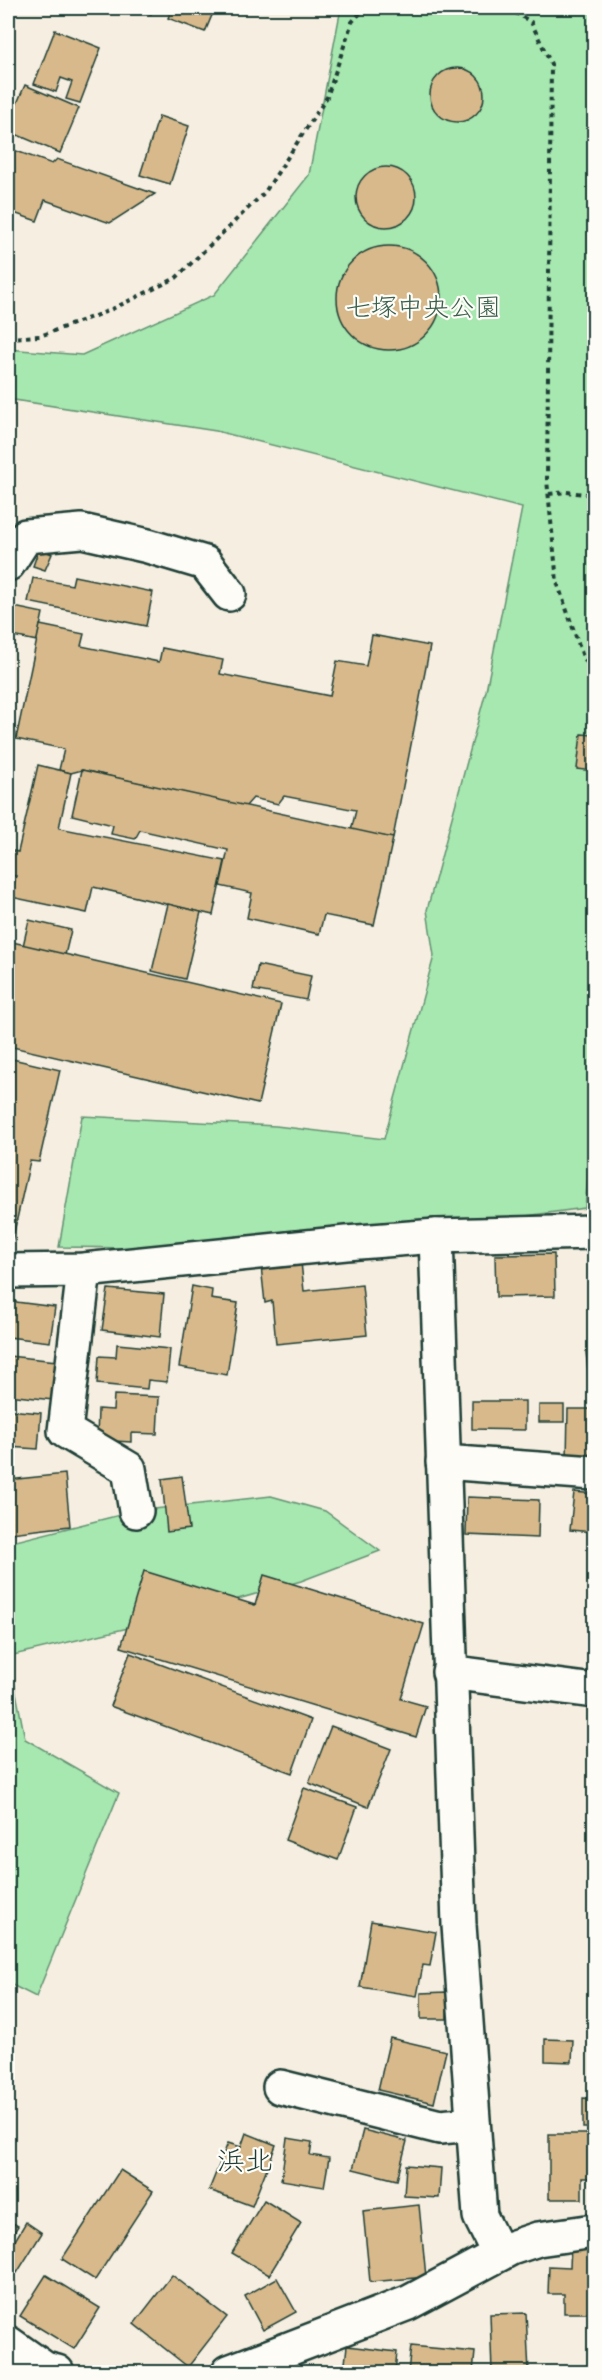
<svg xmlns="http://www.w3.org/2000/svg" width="602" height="2380" viewBox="0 0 602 2380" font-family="Caveat,'Klee One',sans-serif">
  <rect width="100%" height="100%" fill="#f6efe1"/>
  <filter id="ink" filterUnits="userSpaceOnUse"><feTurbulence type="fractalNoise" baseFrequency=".0167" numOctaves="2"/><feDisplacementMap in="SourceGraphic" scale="12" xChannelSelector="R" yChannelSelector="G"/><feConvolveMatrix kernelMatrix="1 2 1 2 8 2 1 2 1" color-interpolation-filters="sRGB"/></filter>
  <g filter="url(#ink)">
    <g fill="#a7e7b0" stroke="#639272" stroke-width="1.5">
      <path d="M 341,8 L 594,8 L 594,1111 L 585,1208 L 274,1250 L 59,1247 L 82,1116 L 276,1126 L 384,1139 L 434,956 L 427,910 L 486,691 L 522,508 L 216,431 L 8,399 L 8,349 L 82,355 L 214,295 L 309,175 Z"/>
      <path d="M 271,1496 L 325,1511 L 380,1551 L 301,1581 L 175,1617 L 9,1656 L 25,1739 L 119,1793 L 36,1997 L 8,1983 L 8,1543 L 136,1511 Z"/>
    </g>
    <g fill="#d8b98b" stroke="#1f3d34" stroke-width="1.5">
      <path d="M 134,8 L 154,8 L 151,14 Z"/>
      <path d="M 172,8 L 215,8 L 205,32 L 168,18 Z"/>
      <path d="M 55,30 L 101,48 L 80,103 L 66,99 L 72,82 L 61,78 L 56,92 L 34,84 Z"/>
      <circle cx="457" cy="95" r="27"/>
      <path d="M 25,85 L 79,108 L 60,153 L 8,131 L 8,124 Z"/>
      <path d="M 159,116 L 189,126 L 170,184 L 140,175 Z"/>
      <path d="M 8,148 L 52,164 L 57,159 L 155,194 L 110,223 L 45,200 L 37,221 L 8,211 Z"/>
      <circle cx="386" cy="197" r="30"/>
      <circle cx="389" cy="298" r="52"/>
      <path d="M 39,549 L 52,554 L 45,570 L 33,566 Z"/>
      <path d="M 74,576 L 153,592 L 146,626 L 28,602 L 33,578 L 72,585 Z"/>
      <path d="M 14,607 L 43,613 L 37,641 L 8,635 Z"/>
      <path d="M 40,625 L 84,634 L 81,646 L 159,662 L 162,648 L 223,660 L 220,674 L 330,696 L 337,661 L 366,666 L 372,635 L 430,646 L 393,838 L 351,831 L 356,810 L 284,796 L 278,804 L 253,798 L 245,807 L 82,770 L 71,773 L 59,770 L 64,749 L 16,739 Z"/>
      <path d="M 581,734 L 594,735 L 594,771 L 577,769 Z"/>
      <path d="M 38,765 L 71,773 L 59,828 L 225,861 L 213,915 L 93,887 L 87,913 L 11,897 L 16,876 L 8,875 L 8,850 L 18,852 Z"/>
      <path d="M 82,770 L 393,838 L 374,925 L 324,915 L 319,934 L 247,918 L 252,893 L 220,886 L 228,850 L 140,830 L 135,839 L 111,834 L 113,825 L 72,815 Z"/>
      <path d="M 168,904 L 201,912 L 185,979 L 152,971 Z"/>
      <path d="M 29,920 L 71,930 L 65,955 L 23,946 Z"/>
      <path d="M 8,941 L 281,1004 L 258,1104 L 8,1046 Z"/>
      <path d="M 258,965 L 311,976 L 306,1000 L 253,990 Z"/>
      <path d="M 8,1058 L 60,1070 L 39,1162 L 30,1161 L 8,1259 Z"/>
      <path d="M 554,1254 L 555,1296 L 496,1297 L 495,1255 Z"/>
      <path d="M 301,1262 L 304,1291 L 362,1285 L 367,1335 L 276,1344 L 272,1301 L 265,1303 L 261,1266 Z"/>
      <path d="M 192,1286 L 212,1290 L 211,1299 L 238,1303 L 227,1375 L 179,1367 Z"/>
      <path d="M 108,1289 L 164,1294 L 160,1337 L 102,1330 Z"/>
      <path d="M 8,1301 L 55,1307 L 50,1342 L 8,1337 Z"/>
      <path d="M 117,1344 L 170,1349 L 167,1382 L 148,1380 L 147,1389 L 97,1384 L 99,1356 L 116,1357 Z"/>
      <path d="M 594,1351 L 594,1381 L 589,1381 L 586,1352 Z"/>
      <path d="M 8,1356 L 57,1361 L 53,1400 L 8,1395 Z"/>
      <path d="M 114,1395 L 159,1397 L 157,1434 L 131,1433 L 131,1442 L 97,1440 L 98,1409 L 113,1410 Z"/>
      <path d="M 472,1401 L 525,1401 L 525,1430 L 472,1429 Z"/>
      <rect x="539" y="1405" width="25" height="17"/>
      <path d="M 568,1409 L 594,1409 L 594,1460 L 567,1459 Z"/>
      <path d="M 8,1410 L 41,1413 L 38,1449 L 8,1447 Z"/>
      <path d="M 65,1474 L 70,1526 L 11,1533 L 8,1480 Z"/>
      <path d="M 182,1476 L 189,1529 L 167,1532 L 162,1479 Z"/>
      <path d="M 574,1492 L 594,1494 L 594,1532 L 570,1530 Z"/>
      <path d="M 467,1497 L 539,1500 L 538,1538 L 466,1535 Z"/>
      <path d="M 144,1571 L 255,1605 L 264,1575 L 424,1624 L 401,1699 L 426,1706 L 416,1737 L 121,1647 Z"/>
      <path d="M 130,1653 L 311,1720 L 292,1773 L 110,1706 Z"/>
      <path d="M 331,1726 L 391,1749 L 368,1807 L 309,1783 Z"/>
      <path d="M 304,1788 L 357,1807 L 338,1860 L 285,1840 Z"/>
      <path d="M 371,1921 L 436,1932 L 430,1966 L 423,1965 L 417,1996 L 360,1987 Z"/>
      <path d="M 447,1992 L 447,2019 L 421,2019 L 421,1993 Z"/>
      <path d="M 390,2038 L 446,2051 L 434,2103 L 378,2090 Z"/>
      <path d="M 545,2039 L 573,2040 L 572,2062 L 545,2061 Z"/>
      <path d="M 583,2098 L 594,2099 L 594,2128 L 583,2128 Z"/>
      <path d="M 363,2130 L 407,2141 L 397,2180 L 353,2169 Z"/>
      <path d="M 246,2133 L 276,2145 L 252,2206 L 209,2190 L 228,2143 L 241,2147 Z"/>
      <path d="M 549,2134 L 594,2134 L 594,2178 L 582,2178 L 582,2199 L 549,2199 Z"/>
      <path d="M 287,2138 L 312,2142 L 310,2155 L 329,2158 L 324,2187 L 281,2180 Z"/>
      <path d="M 406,2165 L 441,2168 L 439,2198 L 404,2196 Z"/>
      <path d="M 120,2170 L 153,2191 L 95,2280 L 62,2259 Z"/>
      <path d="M 264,2200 L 301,2223 L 269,2275 L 232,2253 Z"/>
      <path d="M 419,2205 L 426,2277 L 370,2282 L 363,2211 Z"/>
      <path d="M 8,2220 L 18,2226 L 8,2242 Z"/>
      <path d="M 26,2222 L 42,2233 L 17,2273 L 8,2266 L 8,2252 Z"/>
      <path d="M 571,2245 L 594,2246 L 594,2313 L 564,2313 L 564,2294 L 548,2294 L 549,2266 L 570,2267 Z"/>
      <path d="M 46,2275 L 100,2308 L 74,2349 L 20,2316 Z"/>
      <path d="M 172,2275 L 227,2317 L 188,2367 L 134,2324 Z"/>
      <path d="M 277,2278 L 296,2312 L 263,2330 L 245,2296 Z"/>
      <path d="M 526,2313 L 529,2372 L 492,2372 L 490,2314 Z"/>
      <path d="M 347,2346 L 397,2352 L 395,2372 L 344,2372 Z"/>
      <path d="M 411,2346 L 475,2352 L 473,2372 L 408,2372 Z"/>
    </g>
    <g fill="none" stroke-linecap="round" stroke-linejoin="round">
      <g stroke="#1f3d34" stroke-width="38">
        <g id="minor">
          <path d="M 8,564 L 26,536 L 82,531 L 148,546 L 205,563 L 229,594"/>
          <path d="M 436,1236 L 459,1925 L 480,2216 L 499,2254"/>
          <path d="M 84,1270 L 65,1431 L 129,1469 L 136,1511"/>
          <path d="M 8,1271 L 84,1270 L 346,1243 L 436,1236 L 594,1232"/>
          <path d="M 443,1462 L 594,1473"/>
          <path d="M 449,1672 L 594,1691"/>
          <path d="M 280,2087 L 440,2127 L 473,2124"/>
          <path d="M 8,2343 L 45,2369 L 57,2372"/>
          <path d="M 229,2372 L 408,2303 L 511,2248 L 538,2239 L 594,2231"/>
        </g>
      </g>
      <g stroke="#1f3d34" stroke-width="4" stroke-dasharray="4.5 4.5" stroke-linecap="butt">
        <path d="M 507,8 L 531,22 L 551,64 L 547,480 L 557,582 L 583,657 L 594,672"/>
        <path d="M 8,338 L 40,336 L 108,311 L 176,278 L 265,192 L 327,97 L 352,22 L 365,8"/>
        <path d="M 549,494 L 566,492 L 594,495"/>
      </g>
      <use href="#minor" stroke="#fdfcf7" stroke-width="33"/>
    </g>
  </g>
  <g text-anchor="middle" stroke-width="4.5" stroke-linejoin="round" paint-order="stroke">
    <g font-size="26" fill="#3a5f4d" stroke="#fdfcf7">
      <text x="423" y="316">七塚中央公園</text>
    </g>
    <g font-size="28" fill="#1f3d34" stroke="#fdfcf7">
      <text x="245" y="2170">浜北</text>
    </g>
  </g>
  <rect width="602" height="2380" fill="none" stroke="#fdfcf7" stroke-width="30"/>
  <rect x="15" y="15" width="572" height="2350" fill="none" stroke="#1f3d34" stroke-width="2" filter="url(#ink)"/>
</svg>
